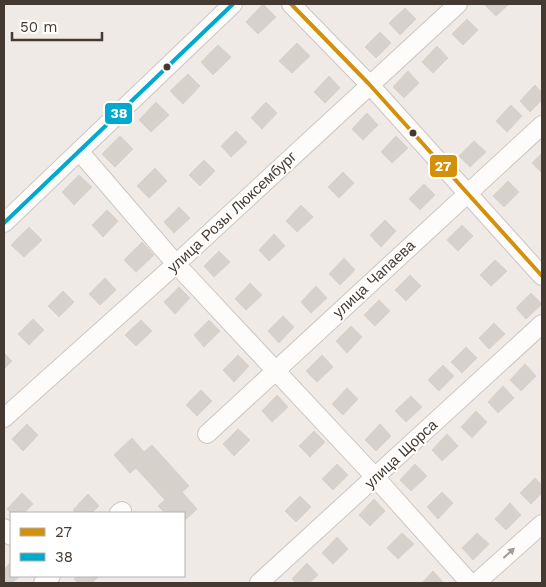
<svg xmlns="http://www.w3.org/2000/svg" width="546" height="587" viewBox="0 0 546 587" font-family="'Work Sans',sans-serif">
  <rect width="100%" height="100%" fill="#efeae5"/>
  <g fill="#d7d1cc" stroke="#d7d1cb">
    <path d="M 263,4 L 276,17 L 258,34 L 246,22 Z"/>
    <path d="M 487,4 L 509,4 L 496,16 L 485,5 Z"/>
    <path d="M 405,8 L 416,19 L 400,35 L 389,23 Z"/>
    <path d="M 467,19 L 478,30 L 463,45 L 452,34 Z"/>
    <path d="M 380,32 L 391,43 L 376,58 L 365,47 Z"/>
    <path d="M 297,43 L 310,56 L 292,73 L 279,61 Z"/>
    <path d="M 218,45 L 231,57 L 213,75 L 201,62 Z"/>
    <path d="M 437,46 L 448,58 L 433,73 L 422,62 Z"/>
    <path d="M 408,71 L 419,83 L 404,98 L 393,87 Z"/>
    <path d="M 188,74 L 200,86 L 183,104 L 170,91 Z"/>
    <path d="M 329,76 L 340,88 L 325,103 L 314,92 Z"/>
    <path d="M 535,85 L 542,93 L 542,100 L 530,112 L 520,101 Z"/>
    <path d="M 156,102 L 169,115 L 151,132 L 139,120 Z"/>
    <path d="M 266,102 L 277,113 L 262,129 L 251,118 Z"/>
    <path d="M 511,105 L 522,116 L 507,132 L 496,121 Z"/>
    <path d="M 367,113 L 378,125 L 363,140 L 352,129 Z"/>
    <path d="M 236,131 L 247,142 L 231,157 L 221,146 Z"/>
    <path d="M 120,136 L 133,149 L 115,167 L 102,154 Z"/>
    <path d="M 396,136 L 408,148 L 392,163 L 381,152 Z"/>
    <path d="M 474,141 L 486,152 L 470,167 L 459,156 Z"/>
    <path d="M 542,153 L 542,173 L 532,163 Z"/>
    <path d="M 204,160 L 215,171 L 200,186 L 189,175 Z"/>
    <path d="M 155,168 L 167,181 L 149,198 L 137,186 Z"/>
    <path d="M 343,172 L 354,183 L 339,198 L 328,187 Z"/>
    <path d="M 79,175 L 92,187 L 74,205 L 62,192 Z"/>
    <path d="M 508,181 L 519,192 L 504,207 L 493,196 Z"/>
    <path d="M 424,184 L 435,195 L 420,210 L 409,199 Z"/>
    <path d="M 301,205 L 313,217 L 297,232 L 286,221 Z"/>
    <path d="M 179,207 L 190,218 L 174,233 L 164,222 Z"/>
    <path d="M 107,210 L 118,221 L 103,237 L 92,225 Z"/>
    <path d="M 385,220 L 396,231 L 381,247 L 370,235 Z"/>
    <path d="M 462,225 L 473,236 L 458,251 L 447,240 Z"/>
    <path d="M 29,227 L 42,240 L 24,257 L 11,245 Z"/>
    <path d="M 274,234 L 285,246 L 269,261 L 259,250 Z"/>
    <path d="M 142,242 L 154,255 L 136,272 L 124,260 Z"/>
    <path d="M 219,251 L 230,262 L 214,277 L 204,266 Z"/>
    <path d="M 344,258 L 355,270 L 340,285 L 329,274 Z"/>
    <path d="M 495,260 L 507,271 L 491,286 L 480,275 Z"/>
    <path d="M 410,275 L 421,286 L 406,301 L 395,290 Z"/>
    <path d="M 105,278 L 116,290 L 100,305 L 89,294 Z"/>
    <path d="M 250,283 L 262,295 L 246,310 L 235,299 Z"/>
    <path d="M 316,286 L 327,298 L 311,313 L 301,302 Z"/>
    <path d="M 179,287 L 190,298 L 175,314 L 164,302 Z"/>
    <path d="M 63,291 L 74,302 L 59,317 L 48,306 Z"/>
    <path d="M 531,293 L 542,304 L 526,319 L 516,308 Z"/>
    <path d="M 379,300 L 390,311 L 375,326 L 364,315 Z"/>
    <path d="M 283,316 L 294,327 L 279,343 L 268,331 Z"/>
    <path d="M 33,319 L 44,330 L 29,345 L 18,334 Z"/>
    <path d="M 141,320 L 152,331 L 136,346 L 125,335 Z"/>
    <path d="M 209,320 L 220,331 L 204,347 L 194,335 Z"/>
    <path d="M 494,323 L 505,334 L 489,349 L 479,338 Z"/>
    <path d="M 351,326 L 362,337 L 347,353 L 336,341 Z"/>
    <path d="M 466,347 L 477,358 L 462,373 L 451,362 Z"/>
    <path d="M 4,353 L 12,361 L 4,369 Z"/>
    <path d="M 238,355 L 249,366 L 234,382 L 223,370 Z"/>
    <path d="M 322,355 L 333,367 L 317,382 L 306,371 Z"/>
    <path d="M 525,364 L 536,376 L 521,391 L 510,380 Z"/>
    <path d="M 443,365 L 454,376 L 439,391 L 428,380 Z"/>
    <path d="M 503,386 L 514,398 L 498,413 L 488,402 Z"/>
    <path d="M 347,388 L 358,399 L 343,415 L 332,404 Z"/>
    <path d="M 201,390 L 212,401 L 197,416 L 186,405 Z"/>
    <path d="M 277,395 L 288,407 L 272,422 L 262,411 Z"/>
    <path d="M 411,396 L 422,407 L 406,422 L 395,411 Z"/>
    <path d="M 476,411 L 487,422 L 472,438 L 461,427 Z"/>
    <path d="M 27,424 L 38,435 L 23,451 L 12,439 Z"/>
    <path d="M 380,424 L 391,436 L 376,451 L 365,440 Z"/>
    <path d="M 238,429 L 250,440 L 234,456 L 223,444 Z"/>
    <path d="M 314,431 L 325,442 L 310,457 L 299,446 Z"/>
    <path d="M 447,434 L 458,446 L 442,461 L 432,450 Z"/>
    <path d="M 132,438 L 144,452 L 152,445 L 189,486 L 182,492 L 197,509 L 184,521 L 184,513 L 165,513 L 158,506 L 165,500 L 136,468 L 130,473 L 114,455 Z"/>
    <path d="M 337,464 L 348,475 L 333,490 L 322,479 Z"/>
    <path d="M 415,464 L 427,476 L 411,491 L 400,480 Z"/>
    <path d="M 535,478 L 542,485 L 542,493 L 531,504 L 520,493 Z"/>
    <path d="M 442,492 L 453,503 L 438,519 L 427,507 Z"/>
    <path d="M 22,493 L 33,504 L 24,513 L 11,513 L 7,509 Z"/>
    <path d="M 88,494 L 99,506 L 92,513 L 77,513 L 73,510 Z"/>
    <path d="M 300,496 L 311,507 L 296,522 L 285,511 Z"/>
    <path d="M 374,499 L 385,511 L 370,526 L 359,515 Z"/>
    <path d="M 510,503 L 521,515 L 506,530 L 495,519 Z"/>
    <path d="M 402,533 L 414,544 L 398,559 L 387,548 Z"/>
    <path d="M 477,533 L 489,544 L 473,560 L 462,548 Z"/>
    <path d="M 337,537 L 348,549 L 333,564 L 322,553 Z"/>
    <path d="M 10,563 L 11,576 L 20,576 L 12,583 L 4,583 L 4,569 Z"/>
    <path d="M 307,563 L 318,575 L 309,583 L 296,583 L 292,579 Z"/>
    <path d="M 433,571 L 444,583 L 422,583 Z"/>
    <path d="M 77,576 L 99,576 L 92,583 L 78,583 L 74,579 Z"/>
  </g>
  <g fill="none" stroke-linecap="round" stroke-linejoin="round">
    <g stroke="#cbc6c1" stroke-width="20">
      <g id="minor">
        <path d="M 291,4 L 369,84 L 542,276"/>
        <path d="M 79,151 L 176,264 L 375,477 L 470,583"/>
        <path d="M 4,223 L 233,4"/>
        <path d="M 4,418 L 176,264 L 458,4"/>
        <path d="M 207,434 L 542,125"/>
        <path d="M 119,513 L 122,511"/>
        <path d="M 4,528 L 11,536"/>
        <path d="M 43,583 L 51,576"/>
        <path d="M 259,583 L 542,324"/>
        <path d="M 476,583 L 542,524"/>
      </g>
    </g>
    <use href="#minor" stroke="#fdfcfb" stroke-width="18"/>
    <g stroke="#fff" stroke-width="8">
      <path id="bus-1" d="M 291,4 L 369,84 L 542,276"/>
    </g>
    <g stroke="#fff" stroke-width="8">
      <path id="bus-2" d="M 4,223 L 233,4"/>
    </g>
    <use href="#bus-1" stroke="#d3900a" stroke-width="4"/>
    <use href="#bus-2" stroke="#00a9ce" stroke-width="4"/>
  </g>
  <defs><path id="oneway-solid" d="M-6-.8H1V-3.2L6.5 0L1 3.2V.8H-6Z" transform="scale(1.25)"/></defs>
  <use fill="#a09b96" href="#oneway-solid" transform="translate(509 553) rotate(-42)"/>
  <g fill="#443a31" stroke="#fff" stroke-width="2">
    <circle cx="167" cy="67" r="4.5"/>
    <circle cx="413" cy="133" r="4.5"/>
  </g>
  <g text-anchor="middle" stroke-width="4" stroke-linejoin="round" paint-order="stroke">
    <g font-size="15" fill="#443a31" stroke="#fff">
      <text transform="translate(232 212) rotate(-43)" y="5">улица Розы Люксембург</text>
      <text transform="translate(374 279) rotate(-43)" y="5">улица Чапаева</text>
      <text transform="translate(401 454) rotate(-43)" y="5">улица Щорса</text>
    </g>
  </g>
  <g stroke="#fff" stroke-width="2">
    <rect x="104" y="102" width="29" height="23" rx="5" fill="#00a9ce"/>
    <rect x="429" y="154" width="29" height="24" rx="5" fill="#d3900a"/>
  </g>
  <g font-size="14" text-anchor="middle" font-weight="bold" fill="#fff">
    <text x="119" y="118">38</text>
    <text x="443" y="171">27</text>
  </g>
  <rect width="546" height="587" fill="none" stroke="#443a31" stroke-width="10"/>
  <rect x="10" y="512" width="175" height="65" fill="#ffffff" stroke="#b4b0ad"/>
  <rect x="20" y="528" width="25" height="8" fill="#d3900a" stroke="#b4b0ad"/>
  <text x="55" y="537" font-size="15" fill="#443a31">27</text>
  <rect x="20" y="553" width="25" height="8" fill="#00a9ce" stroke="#b4b0ad"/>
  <text x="55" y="562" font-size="15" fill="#443a31">38</text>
  <path d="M12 32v8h90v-8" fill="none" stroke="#443a31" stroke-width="2.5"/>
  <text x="20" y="32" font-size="15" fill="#443a31" stroke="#ffffff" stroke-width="4" paint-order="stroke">50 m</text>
</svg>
